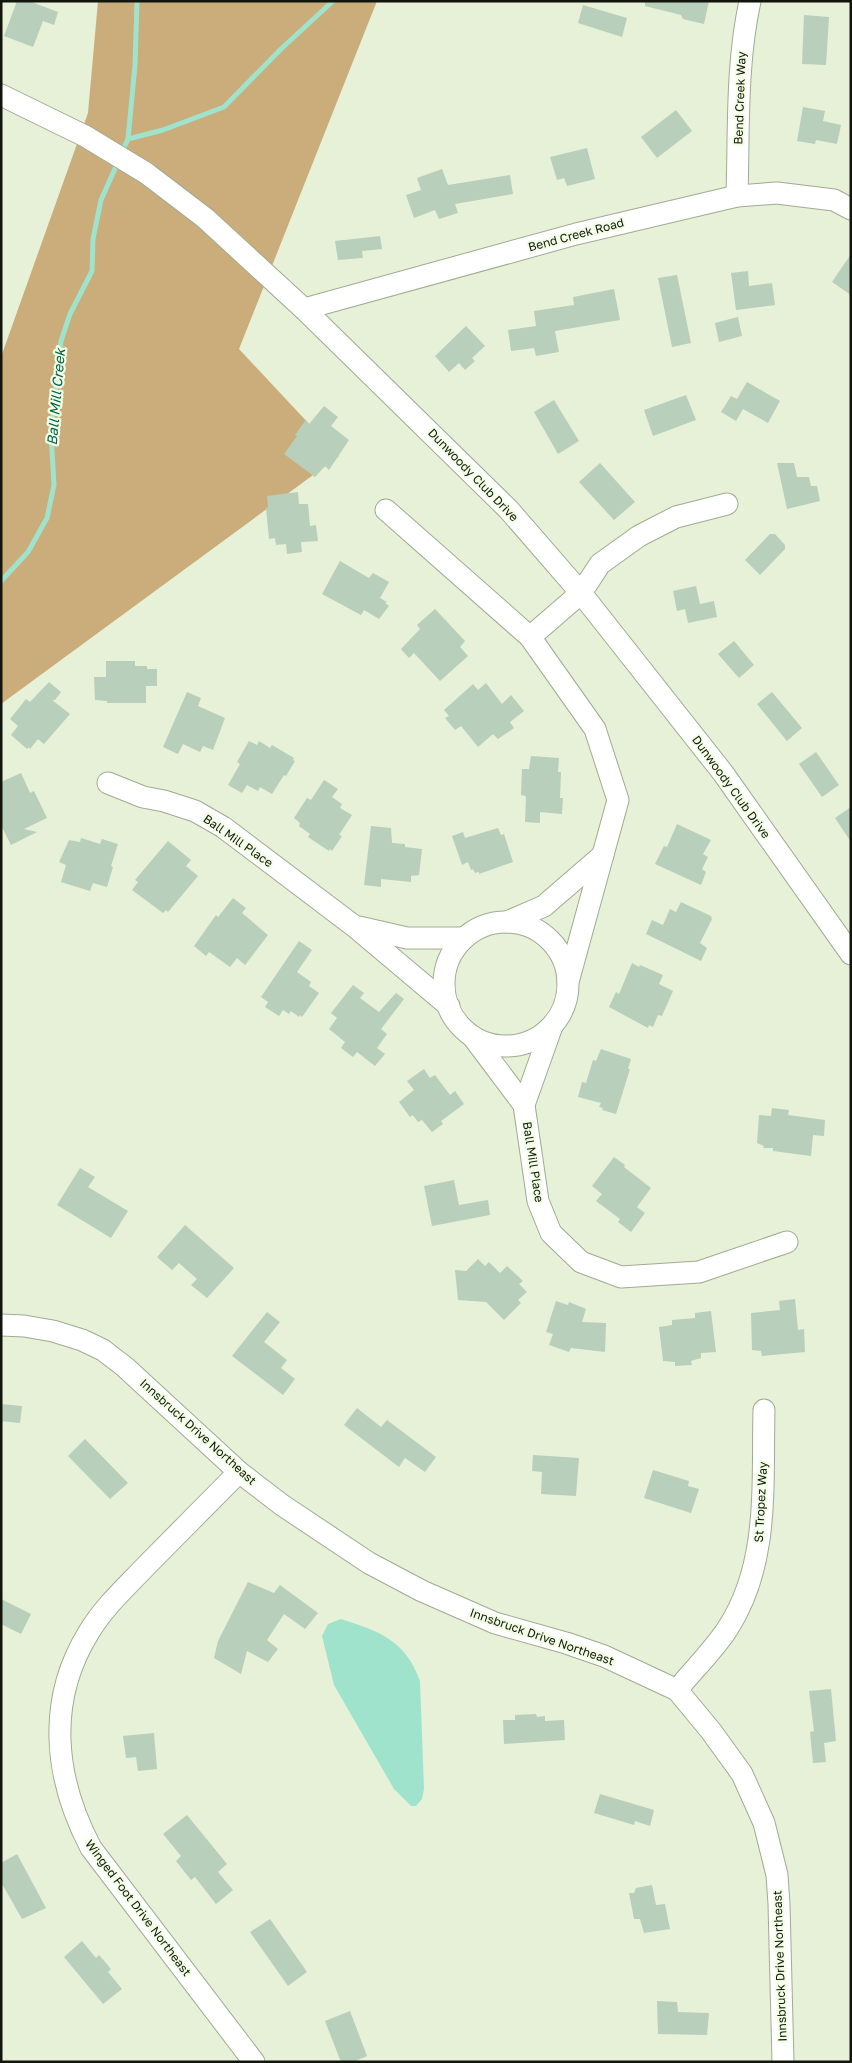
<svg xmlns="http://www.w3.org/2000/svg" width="852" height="2063" viewBox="0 0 852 2063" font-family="'Golos Text',sans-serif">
  <rect width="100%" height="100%" fill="#e6f1d7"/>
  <path fill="#caad7b" d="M 98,1 L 377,1 L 239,349 L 339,456 L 1,704 L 1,357 L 88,113 Z"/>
  <path fill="#9fe3cd" d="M 341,1619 C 379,1631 405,1640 420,1681 L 424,1789 L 422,1799 L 416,1806 L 411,1806 L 394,1789 L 334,1685 L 322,1636 L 328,1624 Z"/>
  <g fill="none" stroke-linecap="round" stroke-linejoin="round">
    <g stroke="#9fe3cd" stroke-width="5">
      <path d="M 128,139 L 163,130 L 224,107 L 281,49 L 333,1"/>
      <path d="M 122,152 L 128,139 L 135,65 L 137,1"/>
      <path d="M 1,581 L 28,552 L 47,518 L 54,485 L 51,433 L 61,341 L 70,314 L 92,271 L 93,239 L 101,200 L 118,162"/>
    </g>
  </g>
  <g fill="#b8cfbb">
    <path d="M 17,1 L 29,1 L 58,12 L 54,25 L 43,21 L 33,47 L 4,36 Z"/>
    <path d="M 645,1 L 709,1 L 704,24 L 683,19 L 681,15 L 645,6 Z"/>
    <path d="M 583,5 L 627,18 L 622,37 L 578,23 Z"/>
    <path d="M 804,15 L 829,17 L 826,65 L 802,64 Z"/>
    <path d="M 803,107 L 825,111 L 823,121 L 841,125 L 837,144 L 816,140 L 815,144 L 797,141 Z"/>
    <path d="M 676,110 L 692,131 L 657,158 L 641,137 Z"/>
    <path d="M 587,148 L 595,179 L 567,186 L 564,178 L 557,180 L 550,157 Z"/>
    <path d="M 442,169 L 448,185 L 510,175 L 513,194 L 455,204 L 458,213 L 439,219 L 435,210 L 414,218 L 406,195 L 421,190 L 417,178 Z"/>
    <path d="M 380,236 L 382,249 L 362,251 L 363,258 L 338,260 L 335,241 Z"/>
    <path d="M 851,254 L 851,295 L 832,282 Z"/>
    <path d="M 748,271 L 749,286 L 772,283 L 775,305 L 736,310 L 731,273 Z"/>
    <path d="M 677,275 L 691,343 L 672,347 L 658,278 Z"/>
    <path d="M 614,289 L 620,320 L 555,331 L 559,352 L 536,356 L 534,348 L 511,351 L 508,330 L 536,326 L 534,311 L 574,305 L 573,297 Z"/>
    <path d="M 738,317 L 742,336 L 719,342 L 715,323 Z"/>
    <path d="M 466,326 L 485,346 L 472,358 L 475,361 L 465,370 L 459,363 L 449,372 L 435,356 Z"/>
    <path d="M 747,382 L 780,401 L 768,423 L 743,409 L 736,421 L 721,412 L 731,396 L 737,399 Z"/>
    <path d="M 686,395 L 696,420 L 653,436 L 644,410 Z"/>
    <path d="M 554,400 L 579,441 L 558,454 L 534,412 Z"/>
    <path d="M 324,406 L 338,417 L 331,426 L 349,440 L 329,470 L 325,466 L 315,477 L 284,454 L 297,436 L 295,435 L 305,421 L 309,424 Z"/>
    <path d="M 600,463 L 635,502 L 614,520 L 579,482 Z"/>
    <path d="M 777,463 L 794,463 L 797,477 L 809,477 L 811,486 L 817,486 L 820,501 L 787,509 Z"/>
    <path d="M 298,492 L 299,504 L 308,504 L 310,526 L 316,525 L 318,541 L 301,542 L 302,552 L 287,554 L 286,544 L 276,545 L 275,538 L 269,539 L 266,508 L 268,507 L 267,496 Z"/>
    <path d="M 770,534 L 775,534 L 785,545 L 785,549 L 760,575 L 745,560 Z"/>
    <path d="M 340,561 L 369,578 L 373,573 L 389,582 L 380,598 L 387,602 L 385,603 L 389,606 L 379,619 L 364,610 L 361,615 L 322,594 Z"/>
    <path d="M 696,586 L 700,604 L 714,601 L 717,617 L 688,623 L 685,609 L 677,611 L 673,591 Z"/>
    <path d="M 435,609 L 465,641 L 460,647 L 468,656 L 440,681 L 414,653 L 409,658 L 401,649 L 420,629 L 417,625 Z"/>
    <path d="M 734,641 L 754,665 L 739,678 L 718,654 Z"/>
    <path d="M 106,661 L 135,661 L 135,666 L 147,666 L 147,669 L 157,669 L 157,686 L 146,686 L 146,703 L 107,703 L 107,701 L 95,700 L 94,677 L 106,677 Z"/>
    <path d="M 49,682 L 61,692 L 55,700 L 52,700 L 70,714 L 44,744 L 38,739 L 30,749 L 29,747 L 27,749 L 11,735 L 18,726 L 10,719 L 26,699 L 30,702 Z"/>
    <path d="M 486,683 L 502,704 L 511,695 L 524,711 L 510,722 L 514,728 L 498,739 L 493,734 L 478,747 L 461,726 L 455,730 L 445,718 L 449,716 L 444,710 L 473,684 L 478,690 Z"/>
    <path d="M 187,692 L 201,698 L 198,706 L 225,718 L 213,750 L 203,746 L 200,752 L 183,744 L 178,754 L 163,747 Z"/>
    <path d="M 772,692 L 802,728 L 787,741 L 757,704 Z"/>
    <path d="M 249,741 L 257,745 L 259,741 L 270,748 L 272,745 L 294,758 L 293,760 L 295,761 L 286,776 L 284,775 L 272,794 L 260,787 L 258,791 L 247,785 L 242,793 L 228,785 L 240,764 L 237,762 Z"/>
    <path d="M 816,752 L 839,785 L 822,797 L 799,764 Z"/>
    <path d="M 531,756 L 559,758 L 558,772 L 561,772 L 560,798 L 563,798 L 562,814 L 540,812 L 540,823 L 525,822 L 526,796 L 521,795 L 522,769 L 529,769 Z"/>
    <path d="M 21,773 L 30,793 L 34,791 L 47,818 L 24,829 L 37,832 L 11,845 L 1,825 L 1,782 Z"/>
    <path d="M 324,780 L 338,789 L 332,797 L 342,804 L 340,808 L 352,815 L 339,835 L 342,836 L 332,851 L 330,849 L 329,851 L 308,837 L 310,834 L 299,826 L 300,823 L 294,818 L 307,798 L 311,800 Z"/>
    <path d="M 851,807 L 851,842 L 835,818 Z"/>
    <path d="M 677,824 L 711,840 L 703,854 L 708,857 L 702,869 L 706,872 L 701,885 L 655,864 L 664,846 L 667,847 Z"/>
    <path d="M 371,826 L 391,828 L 392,843 L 405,844 L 405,847 L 422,849 L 419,875 L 411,876 L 411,882 L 381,879 L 381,887 L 364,885 Z"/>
    <path d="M 498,828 L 501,835 L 504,834 L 513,862 L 479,874 L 479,872 L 475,873 L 473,869 L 471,870 L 468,862 L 462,865 L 452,836 L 463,832 L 465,838 Z"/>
    <path d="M 81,838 L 100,844 L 102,839 L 118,844 L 111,866 L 113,867 L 107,887 L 93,883 L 90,891 L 61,882 L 66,865 L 59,862 L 69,840 L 80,842 Z"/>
    <path d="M 168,841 L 191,860 L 186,866 L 198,876 L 168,912 L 166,910 L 163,913 L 132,890 L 138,882 L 135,880 Z"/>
    <path d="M 233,898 L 246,908 L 242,913 L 268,935 L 245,965 L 237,958 L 230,967 L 209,952 L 206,956 L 194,946 L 216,915 L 218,917 Z"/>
    <path d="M 681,902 L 711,916 L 712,919 L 700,943 L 707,948 L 701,961 L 646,934 L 652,920 L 663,925 L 670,909 L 676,912 Z"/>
    <path d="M 299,941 L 312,950 L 297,972 L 311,982 L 309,986 L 319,993 L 302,1017 L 300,1015 L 299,1017 L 291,1011 L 289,1014 L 283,1010 L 279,1016 L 265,1007 L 268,1002 L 261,997 Z"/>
    <path d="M 632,963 L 639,967 L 640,965 L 663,975 L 659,984 L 673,991 L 662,1016 L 658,1015 L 653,1027 L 649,1025 L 648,1028 L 609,1007 L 616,992 L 619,994 Z"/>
    <path d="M 353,985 L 364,993 L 360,998 L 379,1012 L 396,993 L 404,999 L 381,1029 L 387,1034 L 377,1048 L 385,1054 L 375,1066 L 357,1052 L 353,1057 L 341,1048 L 345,1042 L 329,1029 L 337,1018 L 331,1013 Z"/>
    <path d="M 601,1049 L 631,1059 L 628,1069 L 630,1069 L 616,1114 L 602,1110 L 603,1108 L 599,1107 L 601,1103 L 578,1097 L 582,1082 L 586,1083 L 593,1060 L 596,1061 Z"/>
    <path d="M 424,1069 L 430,1078 L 435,1075 L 450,1095 L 455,1091 L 464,1104 L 441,1121 L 443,1124 L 432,1132 L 422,1120 L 418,1122 L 413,1115 L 410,1117 L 399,1102 L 414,1090 L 407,1081 Z"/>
    <path d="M 772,1108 L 789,1110 L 788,1115 L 825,1120 L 824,1136 L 813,1135 L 811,1156 L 773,1151 L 773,1148 L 763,1148 L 764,1146 L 757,1143 L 759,1115 L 771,1116 Z"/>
    <path d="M 614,1157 L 625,1165 L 624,1167 L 651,1188 L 637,1207 L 645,1213 L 631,1232 L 618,1222 L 620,1219 L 596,1201 L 602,1194 L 592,1186 Z"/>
    <path d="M 80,1168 L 95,1177 L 88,1187 L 128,1211 L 111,1238 L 57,1205 Z"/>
    <path d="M 454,1180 L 459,1205 L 488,1200 L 490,1215 L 432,1226 L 424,1186 Z"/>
    <path d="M 185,1225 L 234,1268 L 207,1298 L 191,1285 L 197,1279 L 179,1263 L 172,1270 L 157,1257 Z"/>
    <path d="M 478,1259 L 485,1266 L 489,1262 L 500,1273 L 507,1266 L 523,1281 L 519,1284 L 527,1292 L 518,1300 L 521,1303 L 504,1320 L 486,1302 L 458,1300 L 455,1270 L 466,1271 Z"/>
    <path d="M 795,1299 L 798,1330 L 804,1329 L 805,1352 L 762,1356 L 761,1351 L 752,1350 L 751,1313 L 780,1310 L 779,1301 Z"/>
    <path d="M 556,1301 L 568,1305 L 569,1302 L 586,1309 L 582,1322 L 606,1323 L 605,1352 L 571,1348 L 569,1352 L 549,1345 L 553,1334 L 546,1332 Z"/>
    <path d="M 711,1311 L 716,1352 L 701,1353 L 701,1358 L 691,1361 L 692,1365 L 675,1366 L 675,1362 L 663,1361 L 659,1327 L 672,1325 L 672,1320 L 695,1318 L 695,1313 Z"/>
    <path d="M 267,1312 L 280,1322 L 264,1342 L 287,1360 L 281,1368 L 295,1379 L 283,1395 L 232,1356 Z"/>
    <path d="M 1,1404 L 22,1406 L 20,1423 L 1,1421 Z"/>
    <path d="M 357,1408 L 381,1427 L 387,1420 L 436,1457 L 425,1472 L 405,1458 L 399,1467 L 344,1425 Z"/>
    <path d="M 85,1439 L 128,1483 L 110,1499 L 68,1456 Z"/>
    <path d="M 533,1455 L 579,1458 L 576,1496 L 541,1494 L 542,1472 L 532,1471 Z"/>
    <path d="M 653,1470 L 689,1481 L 688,1486 L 699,1489 L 691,1513 L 644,1498 Z"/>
    <path d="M 248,1582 L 274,1593 L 280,1585 L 318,1613 L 305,1629 L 284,1614 L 267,1640 L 278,1649 L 268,1662 L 247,1651 L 241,1674 L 214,1658 L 218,1641 Z"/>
    <path d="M 1,1599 L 31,1614 L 21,1634 L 1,1624 Z"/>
    <path d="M 831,1689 L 836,1741 L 824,1743 L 826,1762 L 813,1763 L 810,1732 L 814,1731 L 809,1691 Z"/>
    <path d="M 536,1714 L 537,1717 L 545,1716 L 545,1721 L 564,1720 L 565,1740 L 504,1744 L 503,1720 L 515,1720 L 515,1715 Z"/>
    <path d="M 154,1733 L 157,1769 L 138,1771 L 136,1757 L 126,1758 L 123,1736 Z"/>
    <path d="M 600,1794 L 654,1810 L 650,1826 L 635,1821 L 634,1825 L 594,1813 Z"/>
    <path d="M 187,1815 L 227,1864 L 218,1872 L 233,1890 L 216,1904 L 195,1877 L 191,1880 L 176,1861 L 181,1856 L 163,1834 Z"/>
    <path d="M 17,1854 L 46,1908 L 22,1919 L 1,1882 L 1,1863 Z"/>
    <path d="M 652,1885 L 656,1905 L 665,1904 L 670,1929 L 644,1933 L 640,1919 L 634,1919 L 629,1893 L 634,1893 L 636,1888 Z"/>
    <path d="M 270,1919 L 307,1972 L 288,1986 L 250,1932 Z"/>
    <path d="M 82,1941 L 96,1958 L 99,1955 L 111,1969 L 108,1972 L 122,1989 L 103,2004 L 64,1957 Z"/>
    <path d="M 657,2001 L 677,2002 L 678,2012 L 709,2013 L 707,2035 L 658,2034 Z"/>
    <path d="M 350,2011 L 367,2056 L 353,2062 L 341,2062 L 325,2021 Z"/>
  </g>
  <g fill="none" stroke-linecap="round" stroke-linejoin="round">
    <g stroke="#a0ab92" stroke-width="23">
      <g id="minor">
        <path d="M 1,95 L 85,136 L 146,173 L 205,218 L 304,309 L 509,510 L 581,593 L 723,773 L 851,954"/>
        <path d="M 737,196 C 739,131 736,65 750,1"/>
        <path d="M 304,309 L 576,234 L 737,196 L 777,193 L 834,200 L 851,209"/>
        <path d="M 386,510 L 530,637"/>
        <path d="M 108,783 L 143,797 L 164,801 L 195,811 L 223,827 L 354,926 L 449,1006"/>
        <path d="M 507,922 L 544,906 L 603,855"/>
        <circle cx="506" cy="984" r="62"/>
        <path d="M 359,927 L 407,938 L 464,938"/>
        <path d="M 568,982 L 618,800 L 595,729 L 530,637 L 581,593 L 600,564 L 639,536 L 676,517 L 727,504"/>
        <path d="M 552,1026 L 524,1105 L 538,1201 L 551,1233 L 581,1262 L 621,1277 L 699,1272 L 787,1242"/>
        <path d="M 473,1037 L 524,1105"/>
        <path d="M 1,1325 L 24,1326 L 53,1331 L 82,1340 L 103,1350 L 125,1367 L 239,1472 L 282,1505 L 369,1563 L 422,1591 L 495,1623 L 566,1643 L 604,1656 L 677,1690 L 711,1731 L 742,1774 L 764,1823 L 777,1875 L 779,1904 L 783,2062"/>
        <path d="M 239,1472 C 208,1503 177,1535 146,1566 C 126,1587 104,1607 89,1632 C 46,1701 54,1778 91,1848 L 254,2062"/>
        <path d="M 677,1690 C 693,1670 714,1650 728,1628 C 770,1563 762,1484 764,1410"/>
      </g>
    </g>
    <use href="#minor" stroke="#fff" stroke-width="21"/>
  </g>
  <g text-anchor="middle" stroke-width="4.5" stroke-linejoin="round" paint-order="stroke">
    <g font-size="12" fill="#11150c" stroke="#f3ffe5">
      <text transform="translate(740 98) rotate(-88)" y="4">Bend Creek Way</text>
      <text transform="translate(576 235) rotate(-15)" y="4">Bend Creek Road</text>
      <text transform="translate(473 475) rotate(46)" y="4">Dunwoody Club Drive</text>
      <text transform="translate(731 787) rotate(54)" y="4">Dunwoody Club Drive</text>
      <text transform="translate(238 841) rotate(35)" y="4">Ball Mill Place</text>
      <text transform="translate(533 1162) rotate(81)" y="4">Ball Mill Place</text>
      <text transform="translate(198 1432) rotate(42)" y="4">Innsbruck Drive Northeast</text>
      <text transform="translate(761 1502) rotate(-87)" y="4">St Tropez Way</text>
      <text transform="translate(542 1637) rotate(19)" y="4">Innsbruck Drive Northeast</text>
      <text transform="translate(138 1908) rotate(53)" y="4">Winged Foot Drive Northeast</text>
      <text transform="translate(780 1966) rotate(-92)" y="4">Innsbruck Drive Northeast</text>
    </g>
    <g font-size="14" font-style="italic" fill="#02604d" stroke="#f3ffe5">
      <text transform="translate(56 397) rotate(-85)" y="5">Ball Mill Creek</text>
    </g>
  </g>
  <rect width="852" height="2063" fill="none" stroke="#11150c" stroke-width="5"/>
</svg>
